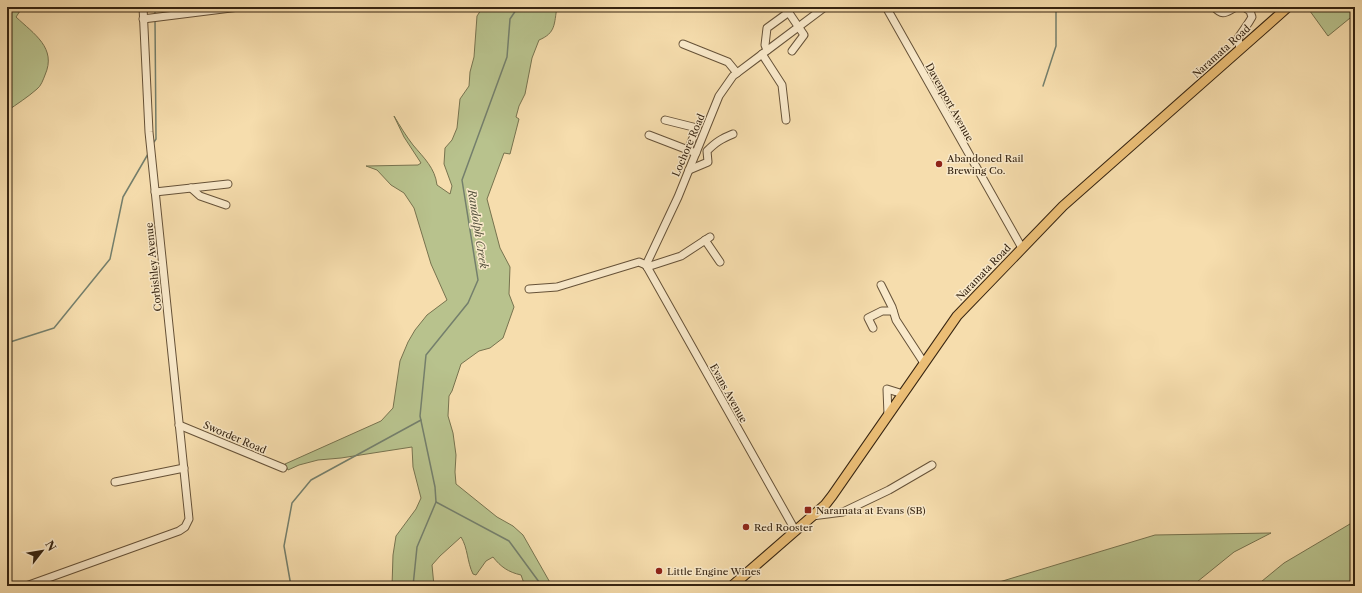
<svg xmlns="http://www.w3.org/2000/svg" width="1362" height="593" viewBox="0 0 1362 593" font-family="'Libre Caslon Text',serif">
  <rect width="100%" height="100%" fill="#f6ddad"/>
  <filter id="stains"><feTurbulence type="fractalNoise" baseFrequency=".005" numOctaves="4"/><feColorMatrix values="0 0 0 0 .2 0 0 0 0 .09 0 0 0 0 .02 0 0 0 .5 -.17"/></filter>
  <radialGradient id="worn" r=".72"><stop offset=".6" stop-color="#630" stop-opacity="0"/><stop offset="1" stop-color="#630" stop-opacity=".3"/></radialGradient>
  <g fill="#b8c28d" stroke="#77734f">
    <path d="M 7,7 L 22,8 L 16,17 C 34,34 57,48 45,75 C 43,80 41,86 37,89 C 28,97 17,104 7,111 Z"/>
    <path d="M 483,7 L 557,7 C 554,24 556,33 539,40 L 532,58 L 525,94 L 519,106 L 516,117 L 519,119 L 510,154 L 504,153 L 487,199 L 500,248 L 510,267 L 509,294 L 514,307 L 503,338 L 490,348 L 479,351 L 461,364 L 452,391 L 449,396 L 448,416 L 453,433 L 456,455 L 455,472 L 456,484 L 497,517 L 513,526 L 523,535 L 552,586 L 525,586 L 521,575 C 508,572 501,567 493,557 L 486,561 L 476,575 L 473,574 C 467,562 468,548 461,537 L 440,556 L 432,565 L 434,586 L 392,586 L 393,555 L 396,536 L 416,509 L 421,498 L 413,467 L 412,447 L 341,458 L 318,460 L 299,465 L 288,470 L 285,464 L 381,421 L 393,408 L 400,361 L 408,342 L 415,330 L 427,315 L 447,300 L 431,264 L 414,208 L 404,193 L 391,185 L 377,170 L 366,166 L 418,165 L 421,163 L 404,137 L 394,116 C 400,126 406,136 413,145 C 424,158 435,168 437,185 L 450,194 L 452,186 L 444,164 L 445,148 L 452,140 L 457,128 L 460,99 L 469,86 L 470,72 L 474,57 L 477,16 Z"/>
    <path d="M 1307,7 L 1352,7 L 1355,14 L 1328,36 Z"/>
    <path d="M 1355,521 L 1355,586 L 1256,586 L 1284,563 Z"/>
    <path d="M 1271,533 L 1234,552 L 1192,586 L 986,586 L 1155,535 Z"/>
  </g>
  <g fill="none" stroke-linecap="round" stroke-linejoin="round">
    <g stroke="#747f6c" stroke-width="1.5">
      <path d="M 155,15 L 155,7"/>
      <path d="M 1043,86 L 1056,46 L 1056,11 L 1057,7"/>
      <path d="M 154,142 L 156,139 L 155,20"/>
      <path d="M 7,343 L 54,328 L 110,259 L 123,197 L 148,154"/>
      <path d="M 436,502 L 509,541 L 542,586"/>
      <path d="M 291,586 L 284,546 L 292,503 L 311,480 L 421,420"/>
      <path d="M 413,586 L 417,547 L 436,502 L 435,487 L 420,416 L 426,355 L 468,303 L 478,280 L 462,180 L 507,57 L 510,19 L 518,7"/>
    </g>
    <g stroke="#665238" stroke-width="9">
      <g id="minor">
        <path d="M 785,7 L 804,35 L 792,51"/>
        <path d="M 886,7 L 1022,248"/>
        <path d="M 1214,7 C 1223,17 1226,12 1236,7"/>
        <path d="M 143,19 L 239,7"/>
        <path d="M 683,44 L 728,62 L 737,73"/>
        <path d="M 1240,49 L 1238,38 L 1249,22 L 1252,17 L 1250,11 L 1244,7"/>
        <path d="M 767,50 L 765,45 L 767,28 L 789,12"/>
        <path d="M 762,54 L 782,85 L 786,120"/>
        <path d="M 665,120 L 697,128 L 688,150 L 696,153"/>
        <path d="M 649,135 L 688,150"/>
        <path d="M 689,170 L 708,162 L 707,151 C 716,142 721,139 733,134"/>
        <path d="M 191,188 L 200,196 L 226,205"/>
        <path d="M 155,192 L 228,184"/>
        <path d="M 705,240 L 720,262"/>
        <path d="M 646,265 L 795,530"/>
        <path d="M 647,267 L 681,256 L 710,237"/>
        <path d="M 881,285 L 892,307 L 896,320 L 924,363"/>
        <path d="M 529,289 L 557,287 L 639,262 L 646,265 L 678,197 L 719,96 L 733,76 L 825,7"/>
        <path d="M 873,328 L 868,318 L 882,311 L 893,311"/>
        <path d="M 888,415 L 887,389 L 903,394"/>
        <path d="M 179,425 L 283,468"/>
        <path d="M 115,482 L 184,468"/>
        <path d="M 812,516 L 843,512 L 889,490 L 932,465"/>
        <path d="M 26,586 L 179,531 L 185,527 L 189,519 L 149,132 L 143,7"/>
      </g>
    </g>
    <g stroke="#362411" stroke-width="11">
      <path id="major" d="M 732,586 L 825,505 L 832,496 L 957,316 L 1063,206 L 1288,7"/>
    </g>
    <use href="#minor" stroke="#f9e9ca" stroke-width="7"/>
    <use href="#major" stroke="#ebbe76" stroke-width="9"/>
  </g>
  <g fill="#8f2418" stroke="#f9e9ca" stroke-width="1.5">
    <circle cx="939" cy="164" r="4"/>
    <rect x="804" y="506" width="8" height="8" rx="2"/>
    <circle cx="746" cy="527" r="4"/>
    <circle cx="659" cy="571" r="4"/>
  </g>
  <g text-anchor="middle" stroke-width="3" stroke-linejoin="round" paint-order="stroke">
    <g font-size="10" fill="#362411" stroke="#f9e9ca">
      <text transform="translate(1221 51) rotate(-42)" y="4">Naramata Road</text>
      <text transform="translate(950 102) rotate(61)" y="4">Davenport Avenue</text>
      <text transform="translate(688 145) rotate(-67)" y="4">Lochore Road</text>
      <text transform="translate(153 267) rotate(-96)" y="4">Corbishley Avenue</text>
      <text transform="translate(983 272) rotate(-46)" y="4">Naramata Road</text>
      <text transform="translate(729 393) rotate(61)" y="4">Evans Avenue</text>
      <text transform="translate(235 437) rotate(23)" y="4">Sworder Road</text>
    </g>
    <g font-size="10" fill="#362411" stroke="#f9e9ca" text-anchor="start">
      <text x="947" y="162">Abandoned Rail<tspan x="947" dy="12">Brewing Co.</tspan></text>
      <text x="816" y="514">Naramata at Evans (SB)</text>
      <text x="754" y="531">Red Rooster</text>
      <text x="667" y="575">Little Engine Wines</text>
    </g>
    <g font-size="11" font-style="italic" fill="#55523e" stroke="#f9e9ca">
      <text transform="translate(478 229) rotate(81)" y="4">Randolph Creek</text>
    </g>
  </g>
  <rect width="1362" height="593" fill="none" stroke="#f6ddad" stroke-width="24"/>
  <rect x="8" y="8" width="1346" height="577" fill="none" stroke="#362411" stroke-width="2"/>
  <rect x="12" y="12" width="1338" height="569" fill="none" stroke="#362411"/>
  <g transform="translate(42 551) rotate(59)" stroke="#f9e9ca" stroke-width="3" paint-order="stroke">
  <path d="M0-3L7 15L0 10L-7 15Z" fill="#362411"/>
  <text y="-6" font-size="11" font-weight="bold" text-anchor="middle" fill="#362411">N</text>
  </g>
  <rect width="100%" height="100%" filter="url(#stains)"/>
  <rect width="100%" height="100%" fill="url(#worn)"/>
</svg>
